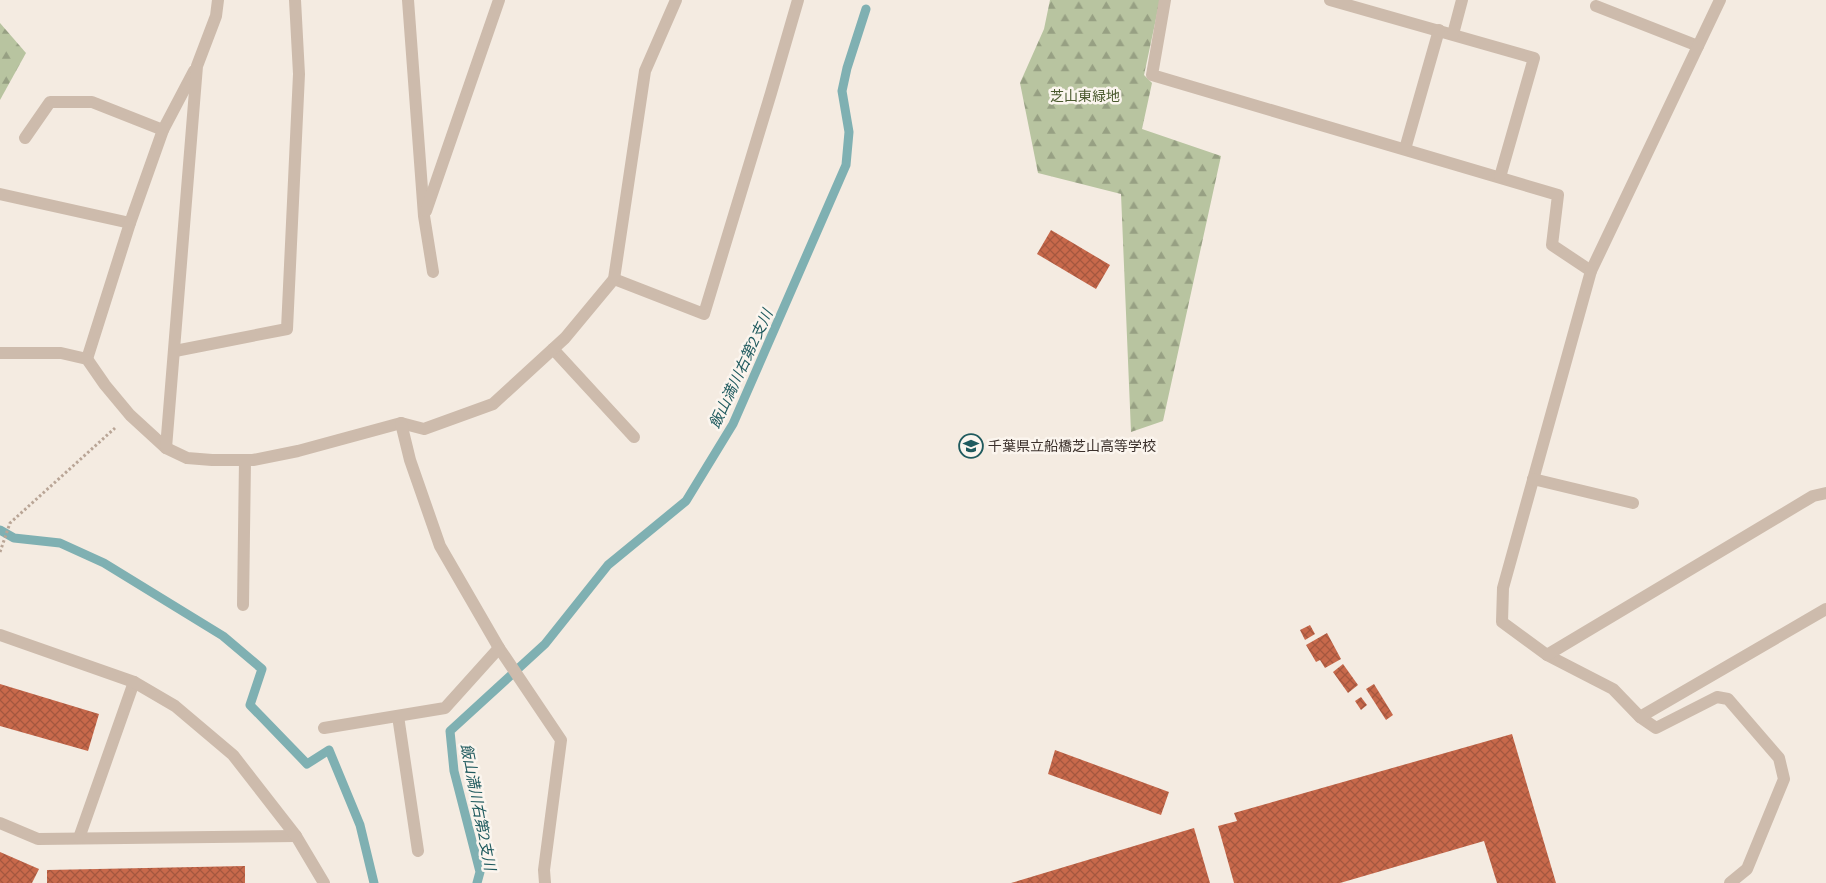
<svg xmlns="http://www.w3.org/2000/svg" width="1826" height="883" viewBox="0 0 1826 883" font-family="'DM Sans','Noto Sans JP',sans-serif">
  <defs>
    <pattern id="forest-firs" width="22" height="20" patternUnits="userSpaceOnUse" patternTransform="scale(1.25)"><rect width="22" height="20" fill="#b8c4a0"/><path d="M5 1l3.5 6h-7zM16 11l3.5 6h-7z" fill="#97a083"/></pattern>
    <pattern id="building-cross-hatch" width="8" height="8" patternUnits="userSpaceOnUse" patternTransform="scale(1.25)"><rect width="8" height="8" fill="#c8694b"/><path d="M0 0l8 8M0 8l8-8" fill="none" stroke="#a4573f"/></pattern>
  </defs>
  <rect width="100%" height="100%" fill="#f4ebe1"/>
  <g fill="url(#forest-firs)">
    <path d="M 1050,0 L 1160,0 L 1144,75 L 1152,83 L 1142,129 L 1221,156 L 1163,421 L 1131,432 L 1121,194 L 1038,173 L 1020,83 L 1044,29 Z"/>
    <path d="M 0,23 L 26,53 L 0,100 Z"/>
  </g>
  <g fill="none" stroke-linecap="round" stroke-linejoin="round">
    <g stroke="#7fb0b2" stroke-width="9">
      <path d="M 0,530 L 14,538 L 60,543 L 104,563 L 223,636 L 262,669 L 250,705 L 307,764 L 329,750 L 360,825 L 374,883"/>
      <path d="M 477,883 L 480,872 L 454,771 L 450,731 L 545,644 L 608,565 L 686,501 L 733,424 L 846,165 L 849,132 L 842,91 L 847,68 L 866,9"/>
    </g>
  </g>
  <g fill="url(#building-cross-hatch)">
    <path d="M 1051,230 L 1110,265 L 1096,289 L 1037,254 Z"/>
    <path d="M 1310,625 L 1315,634 L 1305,640 L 1300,630 Z"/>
    <path d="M 1327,633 L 1341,659 L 1325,668 L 1320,660 L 1316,662 L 1306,645 Z"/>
    <path d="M 1343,664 L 1358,685 L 1348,693 L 1333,672 Z"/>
    <path d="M 0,684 L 99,714 L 88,751 L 0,726 Z"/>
    <path d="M 1374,684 L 1393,715 L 1386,720 L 1366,689 Z"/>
    <path d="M 1361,697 L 1367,705 L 1361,710 L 1355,701 Z"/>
    <path d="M 1512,734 L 1556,883 L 1497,883 L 1484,841 L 1340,883 L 1234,883 L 1218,826 L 1237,821 L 1234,813 Z"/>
    <path d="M 1055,750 L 1169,792 L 1161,815 L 1048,774 Z"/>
    <path d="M 1194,828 L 1210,883 L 1011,883 Z"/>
    <path d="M 0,852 L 39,869 L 32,883 L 0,883 Z"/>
    <path d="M 245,866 L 245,883 L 47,883 L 47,870 Z"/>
  </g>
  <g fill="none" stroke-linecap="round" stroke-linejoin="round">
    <path stroke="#b9a596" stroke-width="3" stroke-dasharray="2.5 2.5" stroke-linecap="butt" d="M 0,552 L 10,523 L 115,428"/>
    <g stroke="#cdbbac" stroke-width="12">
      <path d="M 1596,6 L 1698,46"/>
      <path d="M 243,605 L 245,460"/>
      <path d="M 1640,717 L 1656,728 L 1717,697 L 1728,699 L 1779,758 L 1784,779 L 1747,869 L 1730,883"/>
      <path d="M 0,823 L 38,839 L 296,836"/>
      <path d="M 79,838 L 134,682"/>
    </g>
    <g stroke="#cdbbac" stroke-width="12">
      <path d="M 408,0 L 424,216 L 433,272"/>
      <path d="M 1165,0 L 1152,75 L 1558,195 L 1552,245 L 1591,271"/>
      <path d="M 1330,0 L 1534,58 L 1500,177"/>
      <path d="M 1720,0 L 1591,271 L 1503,588 L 1502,622 L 1547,655 L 1613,689 L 1640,717 L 1826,609"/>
      <path d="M 1453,34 L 1462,0"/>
      <path d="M 25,138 L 50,102 L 92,102 L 163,130"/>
      <path d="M 1405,149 L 1439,30"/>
      <path d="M 0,194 L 130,223"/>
      <path d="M 426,211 L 499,0"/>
      <path d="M 614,279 L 704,314 L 771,93 L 798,0"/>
      <path d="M 553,349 L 634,437"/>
      <path d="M 175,351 L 287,329 L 299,74 L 295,0"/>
      <path d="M 0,353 L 61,353 L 87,359 L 105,385 L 130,415 L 166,448 L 187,458 L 212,460 L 253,460 L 298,451 L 401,423 L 424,429 L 493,404 L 565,338 L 614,279 L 645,71 L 676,0"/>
      <path d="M 87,359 L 130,223 L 163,130 L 194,71"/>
      <path d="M 401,423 L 410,460 L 440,546 L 499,648 L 561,740 L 544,870 L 545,883"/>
      <path d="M 166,448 L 197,66 L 216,16 L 218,0"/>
      <path d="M 1533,479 L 1633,503"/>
      <path d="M 1547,655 L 1813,496 L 1826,493"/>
      <path d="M 398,716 L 418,851"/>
      <path d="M 324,728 L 445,708 L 499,648"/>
    </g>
    <path stroke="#cdbbac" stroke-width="12" d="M 0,635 L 134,682 L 175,706 L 233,755 L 296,836 L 324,883"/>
  </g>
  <defs>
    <g id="school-ring" transform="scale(1.25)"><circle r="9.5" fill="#fbf5ee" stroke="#1f5a5e" stroke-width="1.5"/><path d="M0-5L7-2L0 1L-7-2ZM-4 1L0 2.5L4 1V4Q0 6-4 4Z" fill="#1f5a5e"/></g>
  </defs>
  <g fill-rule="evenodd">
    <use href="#school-ring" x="971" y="446"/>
  </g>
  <g text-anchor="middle" stroke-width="5" stroke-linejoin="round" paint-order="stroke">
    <g font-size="14" fill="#4a5a2e" stroke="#fbf5ee">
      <text x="1085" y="101">芝山東緑地</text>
    </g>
    <g font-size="14" fill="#3b302b" stroke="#fbf5ee" text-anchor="start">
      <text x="988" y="451">千葉県立船橋芝山高等学校</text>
    </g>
    <g font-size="15" font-style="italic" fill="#1f5a5e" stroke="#fbf5ee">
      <text transform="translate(741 369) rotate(-65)" y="5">飯山満川右第2支川</text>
      <text transform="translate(478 807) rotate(79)" y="5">飯山満川右第2支川</text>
    </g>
  </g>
</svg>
